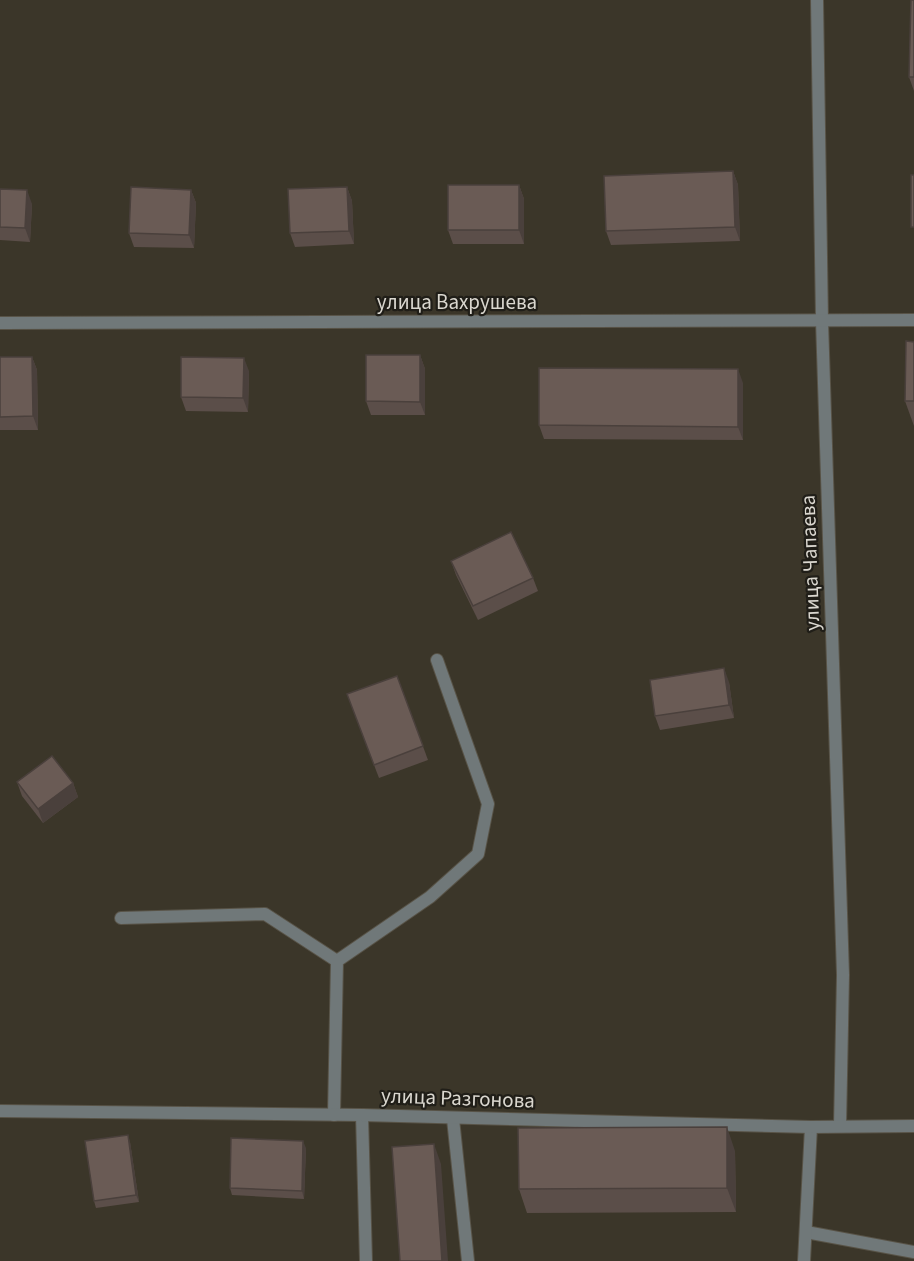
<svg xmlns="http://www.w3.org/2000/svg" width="914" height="1261" viewBox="0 0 914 1261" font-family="'Source Sans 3',sans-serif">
  <rect width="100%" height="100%" fill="#3b3629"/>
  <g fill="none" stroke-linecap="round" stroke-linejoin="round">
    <g stroke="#585347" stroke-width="14">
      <g id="service">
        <path d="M 121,918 L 265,914 L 337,961"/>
        <path d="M 362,1115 L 366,1261"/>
        <path d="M 806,1232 L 914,1252"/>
      </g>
    </g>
    <g stroke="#585347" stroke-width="14">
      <g id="minor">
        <path d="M 817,0 L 822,321 L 843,975 L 840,1126"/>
        <path d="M 0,323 L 914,320"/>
        <path d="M 334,1115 L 337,961 L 430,897 L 478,854 L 488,804 L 437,660"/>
        <path d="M 453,1119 L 468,1261"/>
        <path d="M 804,1261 L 811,1127"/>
      </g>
    </g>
    <g stroke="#585347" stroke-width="14">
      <path id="tertiary" d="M 0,1111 L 362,1115 L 811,1127 L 914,1126"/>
    </g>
    <use href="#service" stroke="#707879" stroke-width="12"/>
    <use href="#minor" stroke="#707879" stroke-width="12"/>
    <use href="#tertiary" stroke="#707879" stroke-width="12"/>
  </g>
  <g fill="#5b4e49">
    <path d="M 914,0 L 914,91 L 909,77 Z"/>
    <path d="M 733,171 L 738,185 L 740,241 L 611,245 L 606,231 Z"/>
    <path d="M 519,185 L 524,199 L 524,244 L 453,244 L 448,230 Z"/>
    <path d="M 347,187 L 352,201 L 354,244 L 295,247 L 290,233 Z"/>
    <path d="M 0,189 L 32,204 L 30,242 L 0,240 Z"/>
    <path d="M 191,190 L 196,203 L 194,248 L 134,247 L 129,233 Z"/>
    <path d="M 914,342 L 914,426 L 905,401 Z"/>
    <path d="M 420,355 L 425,369 L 425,415 L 371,415 L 366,401 Z"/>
    <path d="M 0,357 L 32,357 L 37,370 L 38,430 L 0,430 Z"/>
    <path d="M 249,371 L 248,412 L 186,411 L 181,397 Z"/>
    <path d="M 743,383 L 743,440 L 544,439 L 539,425 Z"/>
    <path d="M 451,561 L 533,578 L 538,591 L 478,620 L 456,575 Z"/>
    <path d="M 397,676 L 428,760 L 379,778 L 347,694 Z"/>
    <path d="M 729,682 L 734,718 L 660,730 L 655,716 Z"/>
    <path d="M 17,782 L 73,783 L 78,797 L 43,823 L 22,796 Z"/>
    <path d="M 130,1142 L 139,1202 L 96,1208 L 94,1201 Z"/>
    <path d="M 306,1148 L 304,1199 L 232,1195 L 230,1188 Z"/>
    <path d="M 735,1151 L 736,1212 L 527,1213 L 519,1189 Z"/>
  </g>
  <g fill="#4a403c">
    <path d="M 733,171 L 738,185 L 740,241 L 735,227 Z"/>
    <path d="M 519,185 L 524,199 L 524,244 L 519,230 Z"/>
    <path d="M 347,187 L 352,201 L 354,244 L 349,231 Z"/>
    <path d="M 27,190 L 32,204 L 30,242 L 25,228 Z"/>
    <path d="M 191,190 L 196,203 L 194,248 L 189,235 Z"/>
    <path d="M 420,355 L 425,369 L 425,415 L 420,402 Z"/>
    <path d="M 32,357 L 37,370 L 38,430 L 33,416 Z"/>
    <path d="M 244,358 L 249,371 L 248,412 L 243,398 Z"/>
    <path d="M 738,369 L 743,383 L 743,440 L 738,427 Z"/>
    <path d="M 724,668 L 729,682 L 734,718 L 729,705 Z"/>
    <path d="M 73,783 L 78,797 L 43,823 L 38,809 Z"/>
    <path d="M 727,1127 L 735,1151 L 736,1212 L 727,1188 Z"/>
    <path d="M 128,1135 L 130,1142 L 139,1202 L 136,1195 Z"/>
    <path d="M 303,1141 L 306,1148 L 304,1199 L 302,1191 Z"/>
    <path d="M 434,1144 L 441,1164 L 448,1261 L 442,1261 Z"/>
  </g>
  <g fill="#6a5b55" stroke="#4a403c" stroke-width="1.5">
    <path d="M 911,0 L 914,0 L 914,77 L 909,77 Z"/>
    <path d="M 733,171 L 735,227 L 606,231 L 604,176 Z"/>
    <rect x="911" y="175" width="3" height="52"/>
    <rect x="448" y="185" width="71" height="45"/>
    <path d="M 131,187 L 191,190 L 189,235 L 129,233 Z"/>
    <path d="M 347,187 L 349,231 L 290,233 L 288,189 Z"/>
    <path d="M 0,189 L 27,190 L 25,228 L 0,227 Z"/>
    <path d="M 906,341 L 914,342 L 914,401 L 905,401 Z"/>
    <path d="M 366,355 L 420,355 L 420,402 L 366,401 Z"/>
    <path d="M 0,357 L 32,357 L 33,416 L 0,417 Z"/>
    <path d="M 181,357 L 244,358 L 243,398 L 181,397 Z"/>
    <path d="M 539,368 L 738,369 L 738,427 L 539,425 Z"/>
    <path d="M 511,532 L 533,578 L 473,606 L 451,561 Z"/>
    <path d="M 724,668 L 729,705 L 655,716 L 650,680 Z"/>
    <path d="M 397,676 L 423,746 L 374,765 L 347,694 Z"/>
    <path d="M 52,756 L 73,783 L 38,809 L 17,782 Z"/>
    <path d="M 727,1127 L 727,1188 L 519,1189 L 518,1128 Z"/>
    <path d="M 128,1135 L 136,1195 L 94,1201 L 85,1141 Z"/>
    <path d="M 231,1138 L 303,1141 L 302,1191 L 230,1188 Z"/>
    <path d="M 434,1144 L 442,1261 L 400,1261 L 392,1147 Z"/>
  </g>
  <g text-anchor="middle" stroke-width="4.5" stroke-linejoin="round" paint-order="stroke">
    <g font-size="21" fill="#dad7cf" stroke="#201e18">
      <text x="457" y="309">улица Вахрушева</text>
      <text transform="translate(810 563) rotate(-92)" y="7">улица Чапаева</text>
      <text transform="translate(458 1098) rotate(2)" y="7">улица Разгонова</text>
    </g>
  </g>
</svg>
